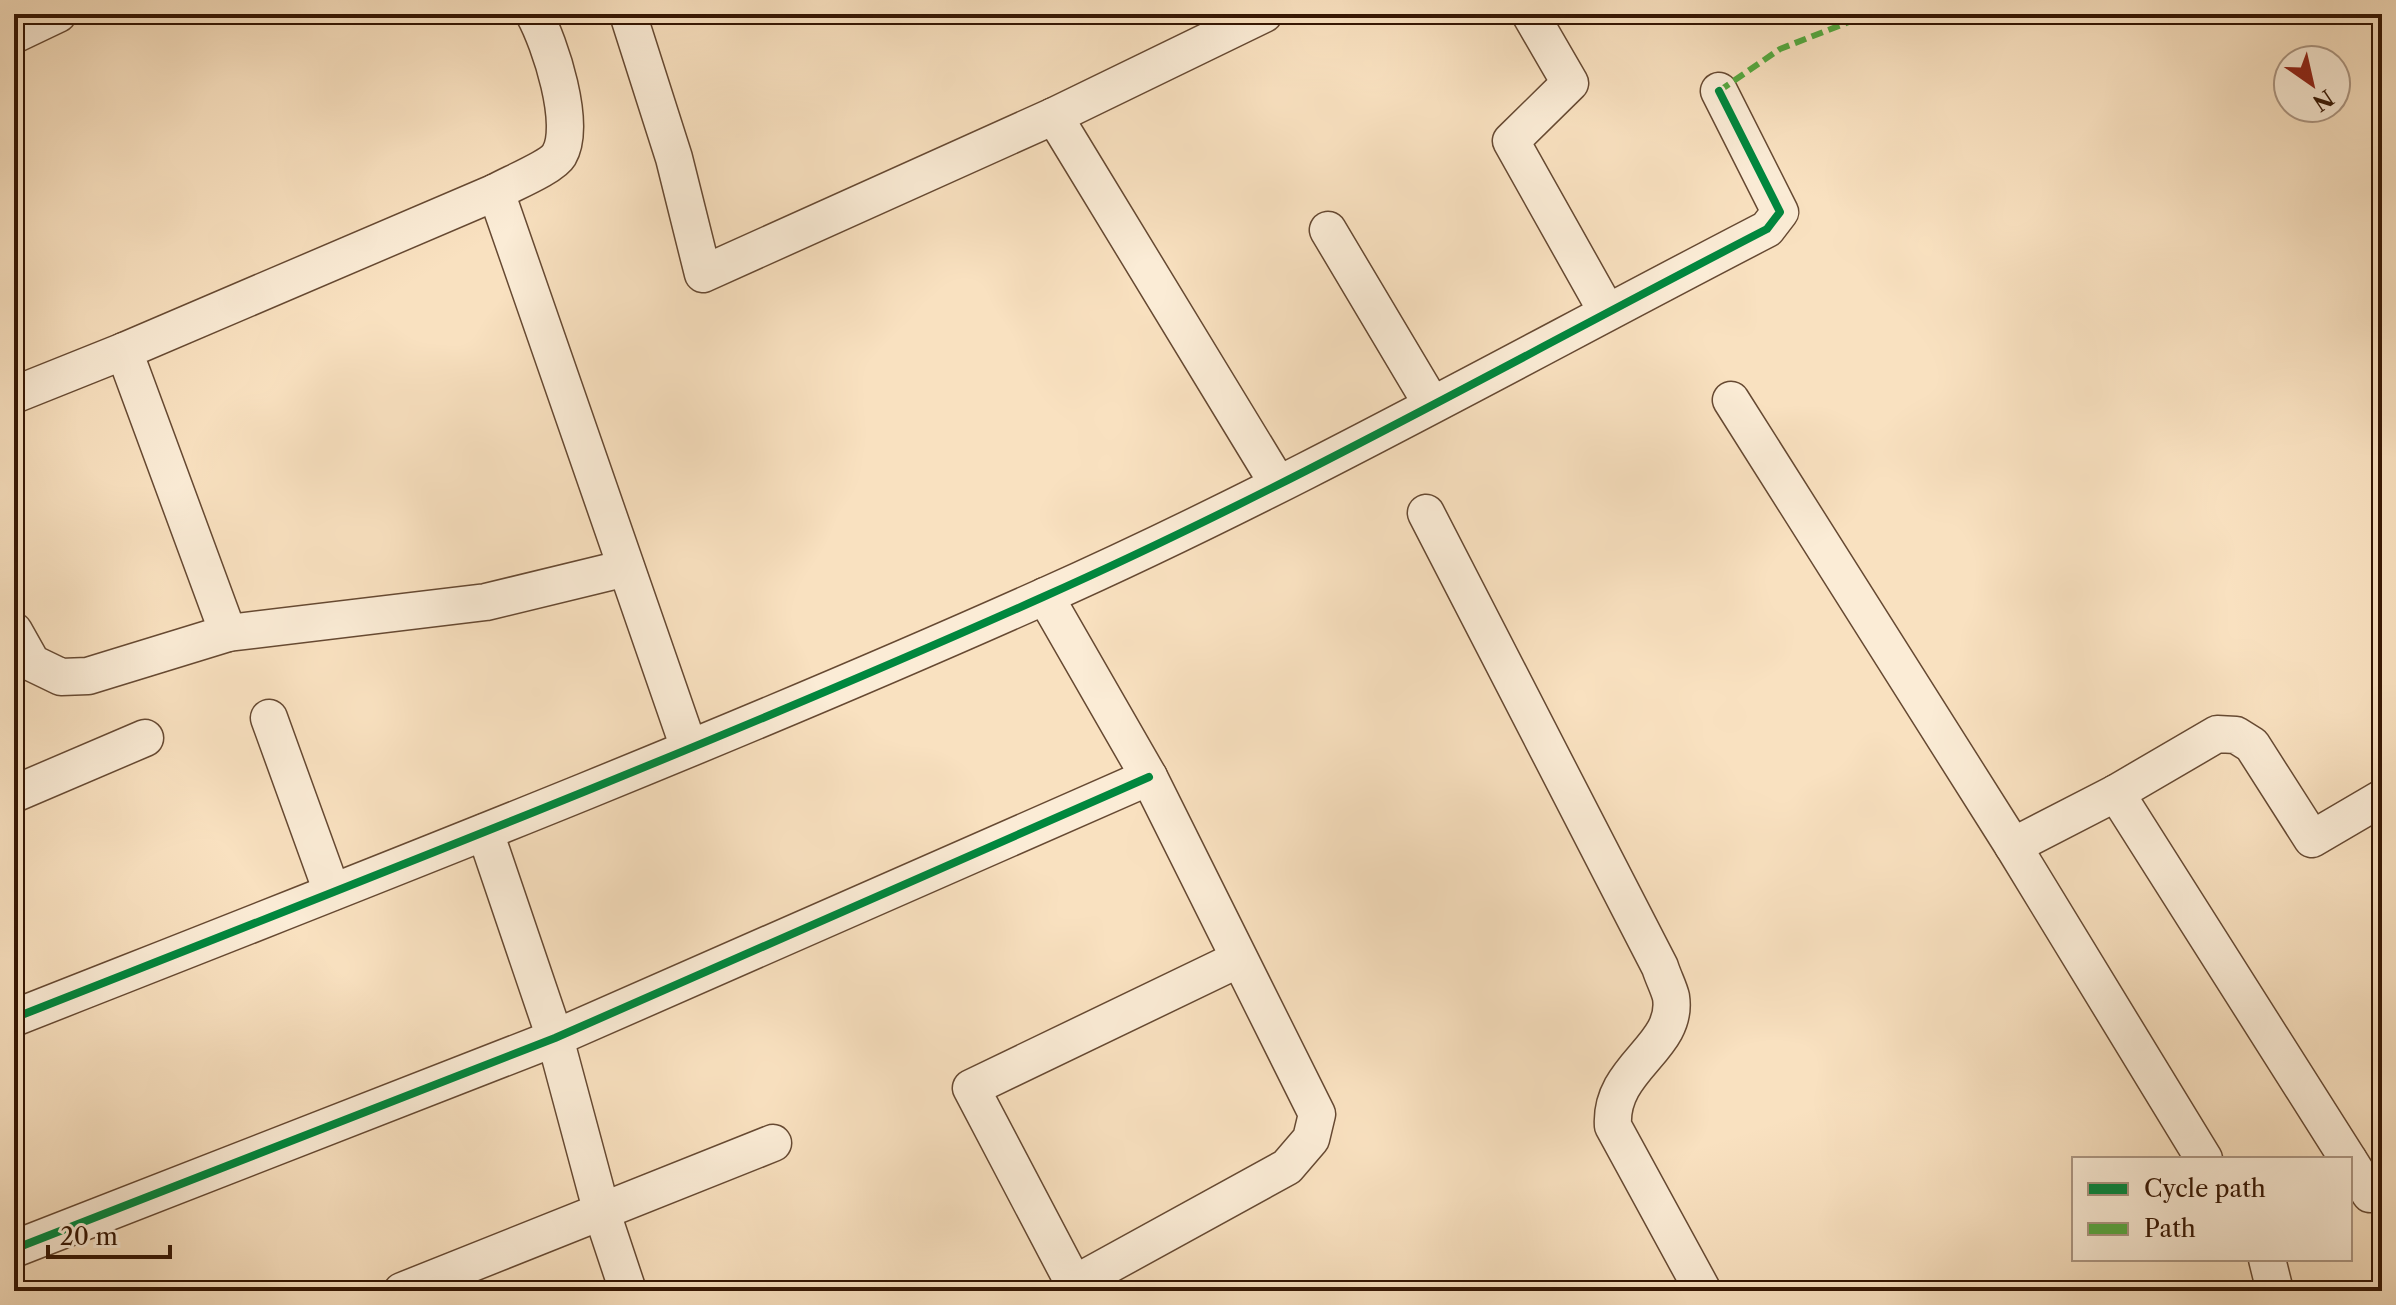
<svg xmlns="http://www.w3.org/2000/svg" width="2396" height="1305" viewBox="0 0 2396 1305" font-family="'Libre Caslon Text',serif">
  <rect width="100%" height="100%" fill="#f9e1c0"/>
  <filter id="stains"><feTurbulence type="fractalNoise" baseFrequency=".0025" numOctaves="4"/><feColorMatrix values="0 0 0 0 .2 0 0 0 0 .09 0 0 0 0 .02 0 0 0 .5 -.17"/></filter>
  <radialGradient id="worn" r=".72"><stop offset=".6" stop-color="#630" stop-opacity="0"/><stop offset="1" stop-color="#630" stop-opacity=".3"/></radialGradient>
  <g fill="none" stroke-linecap="round" stroke-linejoin="round">
    <g stroke="#664932" stroke-width="39">
      <g id="street">
        <path d="M 534,14 C 550,43 577,125 559,155 C 552,167 510,184 496,192 L 689,748"/>
        <path d="M 628,14 L 674,158 L 703,274 L 1054,116 L 1264,14"/>
        <path d="M 1530,14 L 1570,83 L 1511,141 L 1607,312"/>
        <path d="M 14,35 L 58,14"/>
        <path d="M 1054,116 L 1278,484"/>
        <path d="M 1328,230 L 1431,403"/>
        <path d="M 14,395 L 124,351"/>
        <path d="M 1731,400 L 2013,846 L 2204,1159"/>
        <path d="M 1426,513 L 1660,967 C 1663,977 1669,988 1671,997 C 1679,1048 1609,1067 1613,1126 L 1703,1291"/>
        <path d="M 1045,596 L 1149,777 L 1317,1114 L 1311,1139 L 1287,1167 L 1074,1284 L 1078,1291"/>
        <path d="M 14,631 L 32,663 L 61,677 L 88,676 L 228,633 L 486,602 L 626,568"/>
        <path d="M 228,633 L 124,351 L 496,192"/>
        <path d="M 269,718 L 332,892"/>
        <path d="M 2116,793 L 2348,1159"/>
        <path d="M 14,794 L 145,738"/>
        <path d="M 485,832 L 555,1038 L 602,1213 L 628,1291"/>
        <path d="M 2013,846 L 2116,793 L 2217,734 L 2236,735 L 2252,745 L 2312,839 L 2382,798"/>
        <path d="M 14,1018 C 359,882 705,748 1043,597 C 1290,487 1527,353 1767,229 L 1780,212 L 1719,91"/>
        <path d="M 2350,1162 L 2370,1194"/>
        <path d="M 14,1249 L 555,1038 L 1149,777"/>
        <path d="M 2267,1259 L 2275,1291"/>
        <path d="M 1074,1284 L 971,1088 L 1239,959"/>
        <path d="M 402,1291 L 773,1143"/>
      </g>
    </g>
    <use href="#street" stroke="#fbecd6" stroke-width="36"/>
    <path stroke="#54a940" stroke-width="6" stroke-dasharray="12 6" stroke-linecap="butt" d="M 1719,91 L 1780,49 L 1869,14"/>
    <g stroke="#fbecd6" stroke-width="13">
      <g id="cycleway">
        <path d="M 14,1018 C 359,882 705,748 1043,597 C 1290,487 1527,353 1767,229 L 1780,212 L 1719,91"/>
        <path d="M 14,1249 L 555,1038 L 1149,777"/>
      </g>
    </g>
    <use href="#cycleway" stroke="#00873e" stroke-width="8"/>
  </g>
  <rect width="2396" height="1305" fill="none" stroke="#f9e1c0" stroke-width="48"/>
  <rect x="16" y="16" width="2364" height="1273" fill="none" stroke="#351603" stroke-width="4"/>
  <rect x="24" y="24" width="2348" height="1257" fill="none" stroke="#351603" stroke-width="2"/>
  <rect x="2072" y="1157" width="280" height="104" fill="#fbecd6" stroke="#ac9682" stroke-width="2"/>
  <rect x="2088" y="1183" width="40" height="12" fill="#00873e" stroke="#ac9682" stroke-width="2"/>
  <text x="2144" y="1197" font-size="24" fill="#351603">Cycle path</text>
  <rect x="2088" y="1223" width="40" height="12" fill="#54a940" stroke="#ac9682" stroke-width="2"/>
  <text x="2144" y="1237" font-size="24" fill="#351603">Path</text>
  <g transform="translate(2312 84) rotate(146)"><circle r="38" fill="#fbecd6" stroke="#ac9682" stroke-width="2"/>
  <path d="M0-6L14 30L0 20L-14 30Z" fill="#8f2418"/>
  <text y="-12" font-size="22" font-weight="bold" text-anchor="middle" fill="#351603">N</text>
  </g>
  <path d="M48 1245v12h122v-12" fill="none" stroke="#351603" stroke-width="4"/>
  <text x="60" y="1245" font-size="24" fill="#351603" stroke="#fbecd6" stroke-width="6" paint-order="stroke">20 m</text>
  <rect width="100%" height="100%" filter="url(#stains)"/>
  <rect width="100%" height="100%" fill="url(#worn)"/>
</svg>
